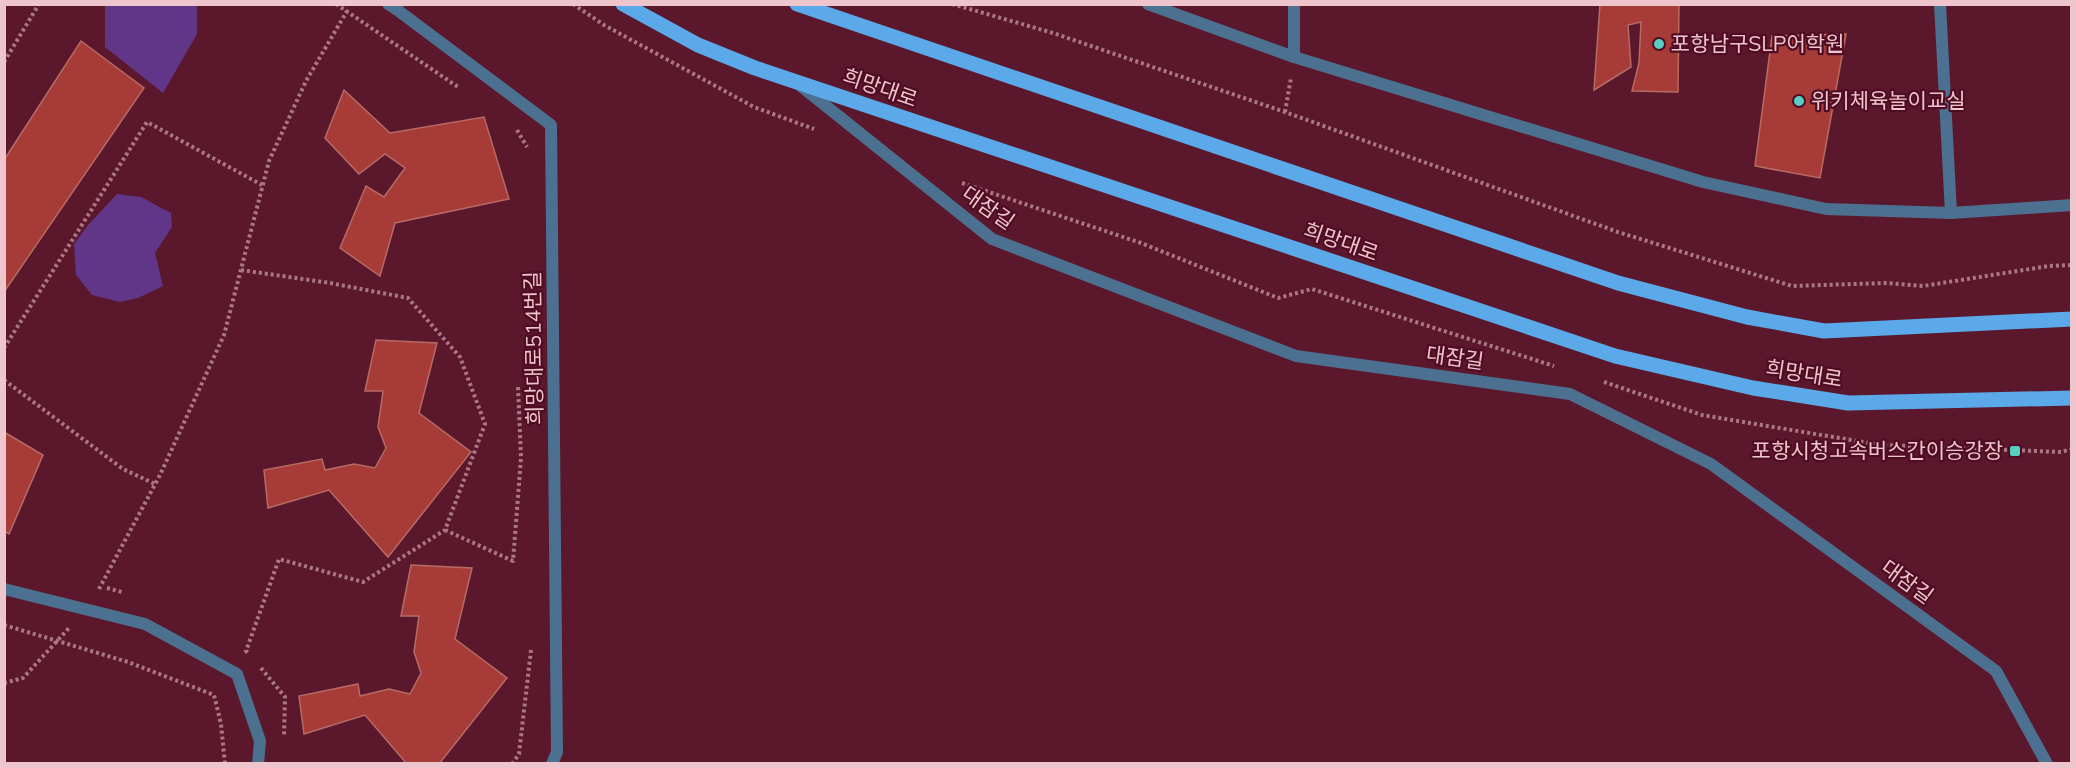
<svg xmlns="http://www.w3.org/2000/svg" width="2076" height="768" viewBox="0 0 2076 768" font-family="Mulish,'Noto Sans KR',sans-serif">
  <rect width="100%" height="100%" fill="#5b182d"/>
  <g fill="#613588">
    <path d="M 105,5 L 197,5 L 197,34 L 163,93 L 105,47 Z"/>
    <path d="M 117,194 L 141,197 L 171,213 L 172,227 L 155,253 L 163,286 L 138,298 L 120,302 L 92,295 L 76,275 L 74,244 L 89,224 Z"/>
  </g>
  <g fill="#a73b38" stroke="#b76b65" stroke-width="1.5">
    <path d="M 1600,4 L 1679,4 L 1678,92 L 1632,91 L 1639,63 L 1641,22 L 1628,25 L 1631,67 L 1594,90 Z"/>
    <path d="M 1846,34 L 1820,178 L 1755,166 L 1772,36 Z"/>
    <path d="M 81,41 L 144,88 L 4,292 L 4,160 Z"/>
    <path d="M 344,90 L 390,133 L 484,117 L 509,199 L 395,223 L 380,276 L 340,248 L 366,186 L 384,197 L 405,168 L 385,154 L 359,174 L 325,138 Z"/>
    <path d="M 376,340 L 437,343 L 419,413 L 471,452 L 388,557 L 329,490 L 268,508 L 264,470 L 322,459 L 325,470 L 354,464 L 375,468 L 386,448 L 378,427 L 383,391 L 365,391 Z"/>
    <path d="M 4,432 L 43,455 L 9,534 L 4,531 Z"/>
    <path d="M 411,565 L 472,568 L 455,639 L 507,678 L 439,764 L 407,764 L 365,715 L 304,734 L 299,696 L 358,684 L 360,696 L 389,689 L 410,694 L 421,673 L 414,652 L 419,616 L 401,616 Z"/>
  </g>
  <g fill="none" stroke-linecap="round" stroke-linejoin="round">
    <g stroke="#ac7785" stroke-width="4" stroke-dasharray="3 3" stroke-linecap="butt">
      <path d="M 336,4 L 458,87"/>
      <path d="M 573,4 L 604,25 L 754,107 L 814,129"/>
      <path d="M 952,4 L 1053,33 L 1285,112 L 1618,232 L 1792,286 L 1887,283 L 1923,286 L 2049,266 L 2072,265"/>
      <path d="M 4,62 L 39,4"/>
      <path d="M 1285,112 L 1291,78"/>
      <path d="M 517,130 L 527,147"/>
      <path d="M 962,183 L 1141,243 L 1278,298 L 1312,289 L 1554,366"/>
      <path d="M 241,270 L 330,283 L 408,298 L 460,357 L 485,424 L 445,530 L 363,582 L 279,559 L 246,651 L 248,653"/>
      <path d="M 4,348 L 147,122 L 262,185"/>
      <path d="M 4,380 L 123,469 L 155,484"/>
      <path d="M 1604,382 L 1702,415 L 1881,445 L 2061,452 L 2072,449"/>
      <path d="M 445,530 L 513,561 L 521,458 L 518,387"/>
      <path d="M 107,588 L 122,592"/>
      <path d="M 99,589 L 160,475 L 224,335 L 269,161 L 306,81 L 347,11"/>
      <path d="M 4,625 L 128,662 L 214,695 L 221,724 L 225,764"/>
      <path d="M 261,668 L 285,697 L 284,736"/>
      <path d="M 4,683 L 23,678 L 69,628"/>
      <path d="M 512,764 L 519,754 L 531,650"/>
    </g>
    <g stroke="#4c708f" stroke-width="12">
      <path d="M 1148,4 L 1294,57 L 1703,182 L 1826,209 L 1951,213 L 2072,205"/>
      <path d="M 396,9 L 551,125 L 557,752 L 552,764"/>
      <path d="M 801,86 L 992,239 L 1296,356 L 1570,394 L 1711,464 L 1996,671 L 2047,764"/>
      <path d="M 4,589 L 145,624 L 237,674 L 260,741 L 258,764"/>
    </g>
    <g stroke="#4c708f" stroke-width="12">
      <path d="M 388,4 L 396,9 L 398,4"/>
      <path d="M 1294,4 L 1294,57"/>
      <path d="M 1940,4 L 1951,213"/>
    </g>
    <g stroke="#5ba9e9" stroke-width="15">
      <path d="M 623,4 L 698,45 L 755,68 L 1615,356 L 1753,388 L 1848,403 L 2072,398"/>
      <path d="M 797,4 L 1618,283 L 1747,317 L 1824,331 L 2072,319"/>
    </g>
  </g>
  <g fill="#57cec1" stroke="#4f0c23" stroke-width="2">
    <circle cx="1659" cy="44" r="6"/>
    <circle cx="1799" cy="101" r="6"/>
    <rect x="2009" y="445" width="12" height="12" rx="3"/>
  </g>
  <g text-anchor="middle" stroke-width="4.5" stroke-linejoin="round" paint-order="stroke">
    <g font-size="21" fill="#efc5cd" stroke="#4f0c23" text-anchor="start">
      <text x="1671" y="51">포항남구SLP어학원</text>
      <text x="1811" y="108">위키체육놀이교실</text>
      <text x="2003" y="458" text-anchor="end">포항시청고속버스간이승강장</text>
    </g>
    <g font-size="21" fill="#efc5cd" stroke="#4f0c23">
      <text transform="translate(880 88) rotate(19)" y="7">희망대로</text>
      <text transform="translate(988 208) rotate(35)" y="7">대잠길</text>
      <text transform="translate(1341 242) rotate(19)" y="7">희망대로</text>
      <text transform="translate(534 348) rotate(-91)" y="7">희망대로514번길</text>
      <text transform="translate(1455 358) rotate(8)" y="7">대잠길</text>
      <text transform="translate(1804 374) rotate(9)" y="7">희망대로</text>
      <text transform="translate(1907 582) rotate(36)" y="7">대잠길</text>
    </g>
  </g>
  <rect width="2076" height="768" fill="none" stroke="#efc5cd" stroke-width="12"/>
</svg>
